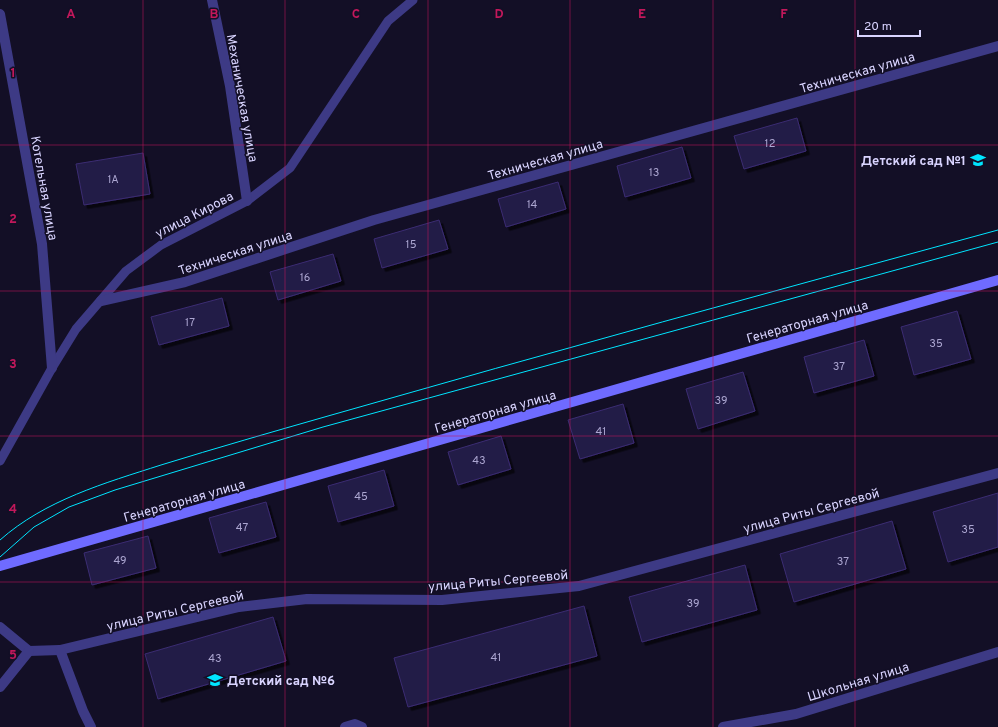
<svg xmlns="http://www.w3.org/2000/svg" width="998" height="727" viewBox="0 0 998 727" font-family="Overpass,sans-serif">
  <defs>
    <filter id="shadow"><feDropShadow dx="3.5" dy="3.5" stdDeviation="0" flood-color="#0009"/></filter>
  </defs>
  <rect width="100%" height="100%" fill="#130f26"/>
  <g fill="#241b47" stroke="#3b2d73" filter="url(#shadow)">
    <path d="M 797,118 L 806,151 L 744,169 L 734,136 Z"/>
    <path d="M 682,147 L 691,178 L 625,197 L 617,166 Z"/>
    <path d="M 143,153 L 150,194 L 84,205 L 76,164 Z"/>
    <path d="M 558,182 L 566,209 L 506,227 L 498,199 Z"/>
    <path d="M 439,220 L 448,249 L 382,268 L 374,239 Z"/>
    <path d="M 333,254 L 341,281 L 278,300 L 270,272 Z"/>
    <path d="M 222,298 L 229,326 L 159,345 L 151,317 Z"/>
    <path d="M 957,311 L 971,359 L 914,375 L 901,327 Z"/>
    <path d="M 864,340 L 874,376 L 814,393 L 804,357 Z"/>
    <path d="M 743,372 L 755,411 L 698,429 L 686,389 Z"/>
    <path d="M 623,404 L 634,443 L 580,459 L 568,420 Z"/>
    <path d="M 501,436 L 511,469 L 458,485 L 448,452 Z"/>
    <path d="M 384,470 L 394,506 L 338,522 L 328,486 Z"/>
    <path d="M 998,493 L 998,547 L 948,562 L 933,512 Z"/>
    <path d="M 266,502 L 276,537 L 219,553 L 209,518 Z"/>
    <path d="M 892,521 L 906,569 L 794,602 L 780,554 Z"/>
    <path d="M 148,536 L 156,568 L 92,585 L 84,553 Z"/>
    <path d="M 745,565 L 757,610 L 642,642 L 629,597 Z"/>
    <path d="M 584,606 L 597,656 L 408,707 L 394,658 Z"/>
    <path d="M 273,617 L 286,661 L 158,699 L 145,654 Z"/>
  </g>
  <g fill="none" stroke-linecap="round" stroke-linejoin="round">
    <path stroke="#3d3a85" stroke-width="9" d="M 0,461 L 52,368 L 76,329 L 126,271 L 161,245 L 247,201 L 290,168 L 388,21 L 413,0"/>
    <g stroke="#3d3a85" stroke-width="10">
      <path d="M 212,0 L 230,86 L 247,201"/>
      <path d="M 0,14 L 42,244 L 52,368"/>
      <path d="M 101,301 L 185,282 L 374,220 L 998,46"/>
      <path d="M 0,627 L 29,651 L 60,650 L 239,607 L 307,599 L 442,600 L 579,586 L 998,473"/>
      <path d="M 60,650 L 83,711 L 91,727"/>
      <path d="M 0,687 L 29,651"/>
      <path d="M 345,727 L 355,724 L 362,727"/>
      <path d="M 723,727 L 796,714 L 998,652"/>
    </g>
    <path stroke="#6f6bff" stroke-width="10" d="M 0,566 L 998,280"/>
    <g stroke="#00e5ff" stroke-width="1">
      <path d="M 0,540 C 45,500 105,483 161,465 C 216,448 272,432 328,416 C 551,352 774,291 998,230"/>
      <path d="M 0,557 L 34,527 L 69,507 L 115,490 L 323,427 L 998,242"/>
    </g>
  </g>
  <path fill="none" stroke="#c2185b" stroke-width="1" stroke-opacity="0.55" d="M 143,0 L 143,727M 285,0 L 285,727M 428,0 L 428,727M 570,0 L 570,727M 713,0 L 713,727M 855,0 L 855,727M 0,145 L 998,145M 0,291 L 998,291M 0,436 L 998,436M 0,582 L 998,582"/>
  <defs>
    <g id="school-bare" transform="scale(1.2)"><path d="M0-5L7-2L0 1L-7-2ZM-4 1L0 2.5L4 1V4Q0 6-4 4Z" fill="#00e5ff" stroke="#130f26" stroke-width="2.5" paint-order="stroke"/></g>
  </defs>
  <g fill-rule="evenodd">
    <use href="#school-bare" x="978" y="160"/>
    <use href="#school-bare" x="215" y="680"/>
  </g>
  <g text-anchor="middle" stroke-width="3" stroke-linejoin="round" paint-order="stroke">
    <g font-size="11" fill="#aca6d1">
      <text x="770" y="147">12</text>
      <text x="654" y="176">13</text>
      <text x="113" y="183">1А</text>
      <text x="532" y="208">14</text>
      <text x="411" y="248">15</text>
      <text x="305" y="281">16</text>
      <text x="190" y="326">17</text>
      <text x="936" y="347">35</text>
      <text x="839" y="370">37</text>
      <text x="721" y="404">39</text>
      <text x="601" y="435">41</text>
      <text x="479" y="464">43</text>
      <text x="361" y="500">45</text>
      <text x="242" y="531">47</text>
      <text x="968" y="533">35</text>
      <text x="120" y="564">49</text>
      <text x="843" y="565">37</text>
      <text x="693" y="607">39</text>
      <text x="496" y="661">41</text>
      <text x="215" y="662">43</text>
    </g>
    <g font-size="13" fill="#d9d4ff" stroke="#130f26">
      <text transform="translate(857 72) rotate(-16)" y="5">Техническая улица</text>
      <text transform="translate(243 98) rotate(80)" y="5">Механическая улица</text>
      <text transform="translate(545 159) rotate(-16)" y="5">Техническая улица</text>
      <text transform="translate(45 188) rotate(80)" y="5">Котельная улица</text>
      <text transform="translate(194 214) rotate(-27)" y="5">улица Кирова</text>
      <text transform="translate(235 252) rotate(-18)" y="5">Техническая улица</text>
      <text transform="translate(807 321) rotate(-16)" y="5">Генераторная улица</text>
      <text transform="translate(495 411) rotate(-16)" y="5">Генераторная улица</text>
      <text transform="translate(184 500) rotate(-16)" y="5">Генераторная улица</text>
      <text transform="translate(811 510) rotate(-15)" y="5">улица Риты Сергеевой</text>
      <text transform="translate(498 580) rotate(-5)" y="5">улица Риты Сергеевой</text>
      <text transform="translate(175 610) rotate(-13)" y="5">улица Риты Сергеевой</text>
      <text transform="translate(858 681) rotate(-17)" y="5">Школьная улица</text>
    </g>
    <g font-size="13" font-weight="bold" fill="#d9d4ff" stroke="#130f26" text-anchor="end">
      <text x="966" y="165">Детский сад №1</text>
      <text x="227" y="685" text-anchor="start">Детский сад №6</text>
    </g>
  </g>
  <g font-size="13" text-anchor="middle" font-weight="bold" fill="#c2185b" stroke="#130f26" stroke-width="3" stroke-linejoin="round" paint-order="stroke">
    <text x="71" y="18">A</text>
    <text x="214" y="18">B</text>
    <text x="356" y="18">C</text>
    <text x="499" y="18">D</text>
    <text x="642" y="18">E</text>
    <text x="784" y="18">F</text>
    <text x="13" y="77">1</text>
    <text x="13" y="223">2</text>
    <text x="13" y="368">3</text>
    <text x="13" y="513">4</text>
    <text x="13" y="659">5</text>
  </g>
  <path d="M858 30v6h62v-6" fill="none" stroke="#d9d4ff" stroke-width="2"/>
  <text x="864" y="30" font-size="12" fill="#d9d4ff" stroke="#130f26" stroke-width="3" paint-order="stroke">20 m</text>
</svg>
